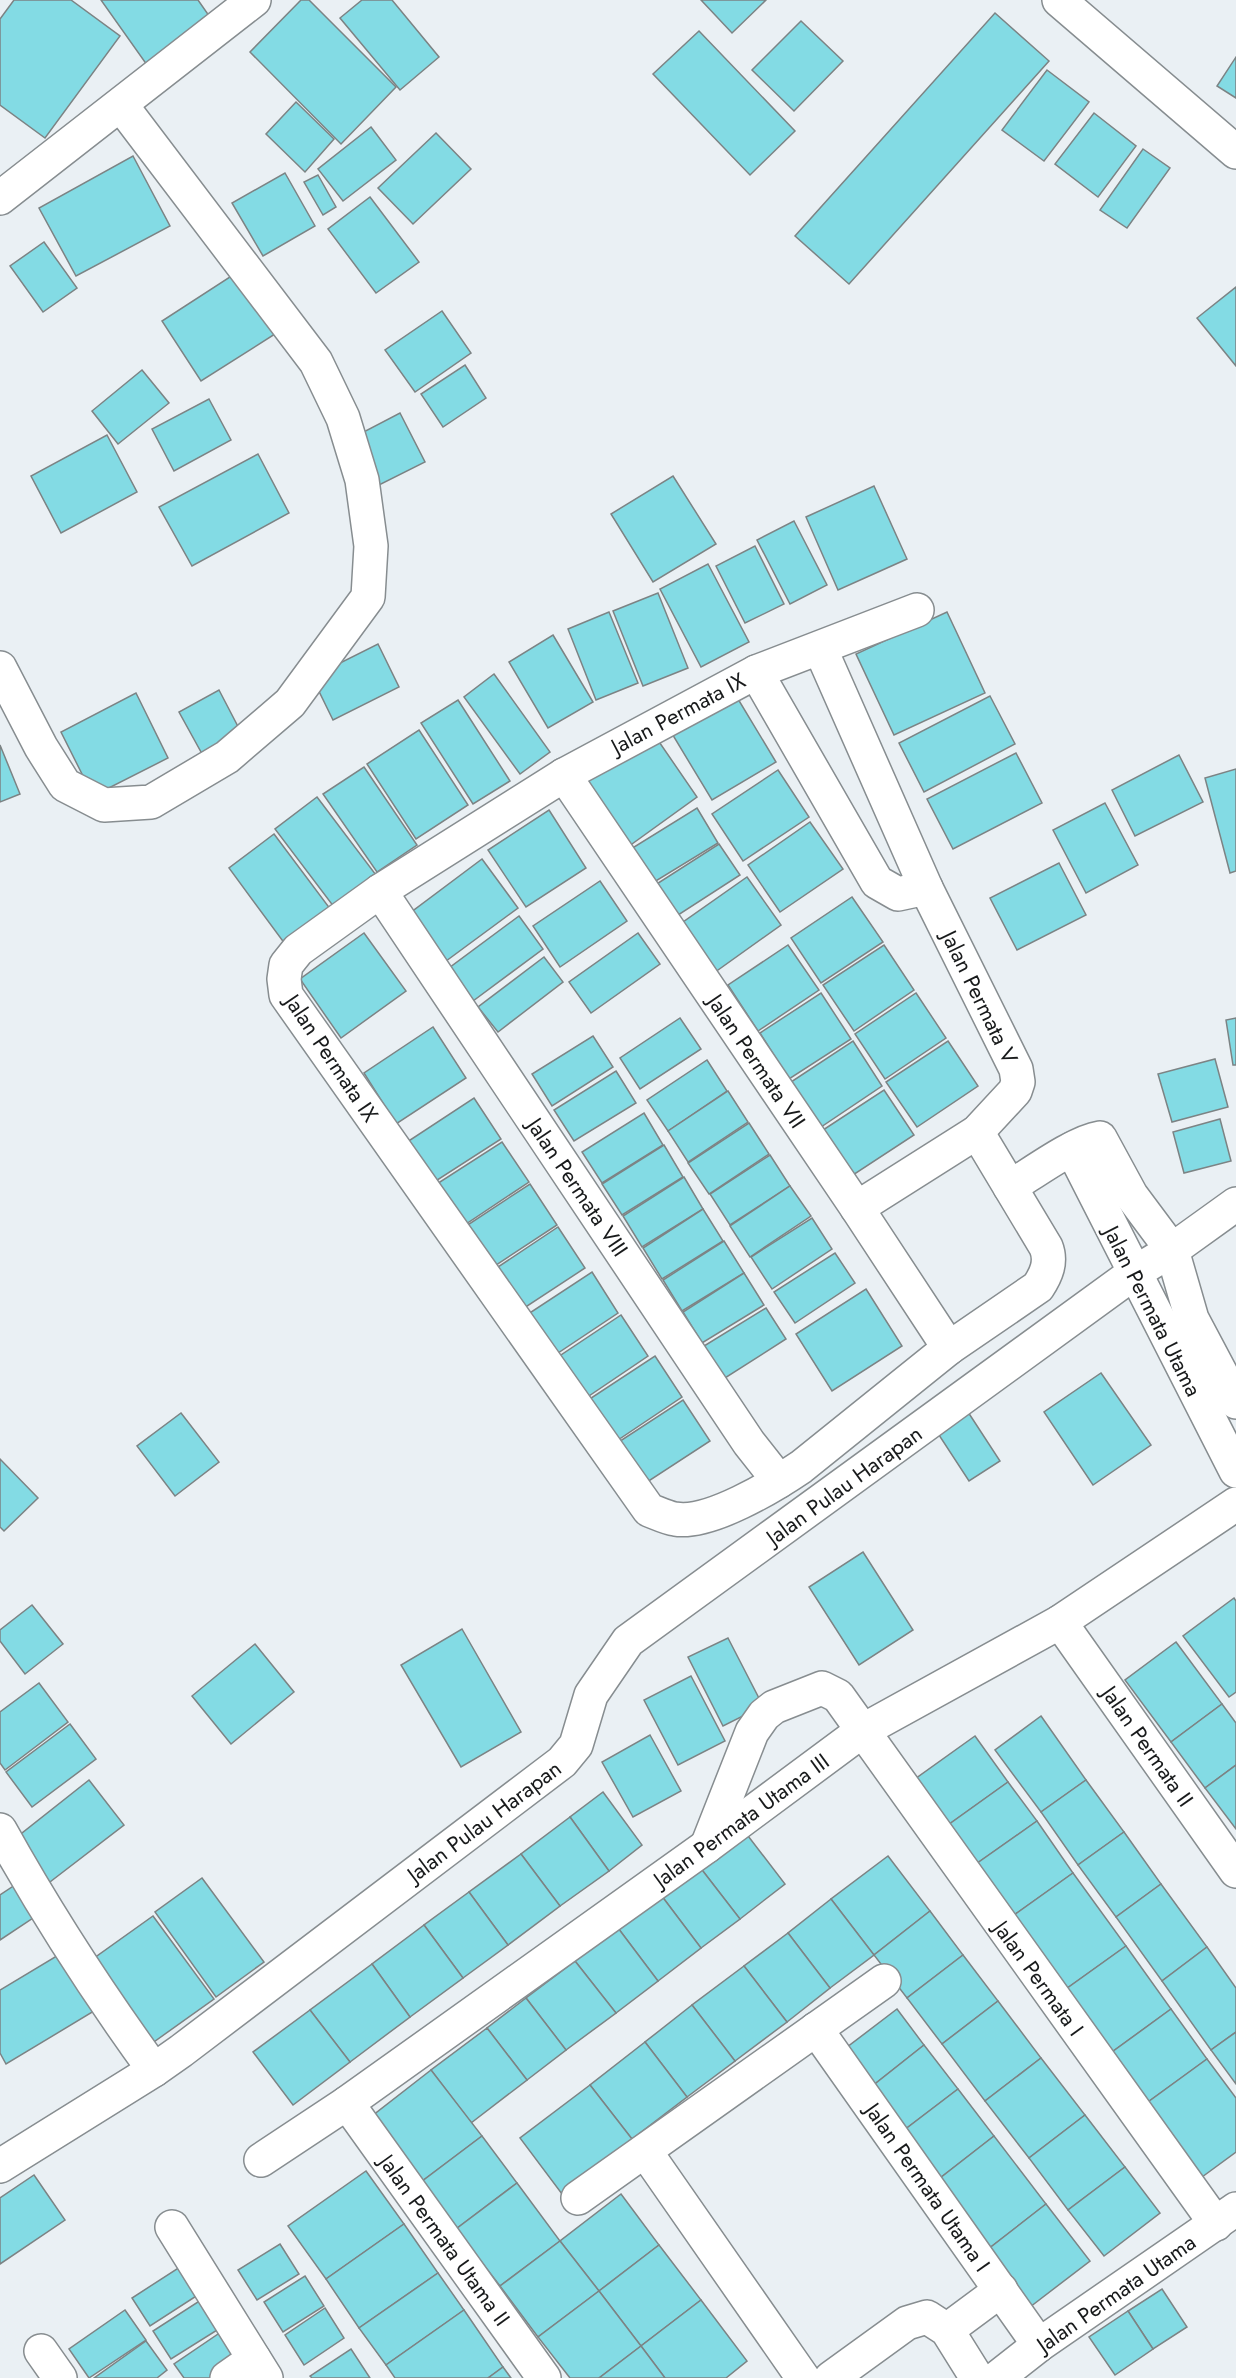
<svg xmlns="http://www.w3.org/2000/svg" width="1236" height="2378" viewBox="0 0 1236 2378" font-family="Jost,sans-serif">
  <rect width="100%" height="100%" fill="#eaf0f4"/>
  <g fill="#83dbe4" stroke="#7c8384" stroke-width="1.5">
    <path d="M 14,0 L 71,0 L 120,36 L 45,138 L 0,105 L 0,19 Z"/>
    <path d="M 101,0 L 198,0 L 212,20 L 147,65 Z"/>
    <path d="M 301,0 L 309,0 L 396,87 L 341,144 L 250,52 Z"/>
    <path d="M 362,0 L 392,0 L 439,57 L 400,90 L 340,18 Z"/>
    <path d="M 701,0 L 766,0 L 732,33 Z"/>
    <path d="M 995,13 L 1049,61 L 849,284 L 795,236 Z"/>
    <path d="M 801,21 L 843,61 L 794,111 L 752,70 Z"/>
    <path d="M 699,31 L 795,131 L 750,175 L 653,74 Z"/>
    <path d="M 1236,57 L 1236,98 L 1217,86 Z"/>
    <path d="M 1047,70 L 1089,102 L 1044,161 L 1002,130 Z"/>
    <path d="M 296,102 L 334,139 L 305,172 L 266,134 Z"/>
    <path d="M 1094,113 L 1136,146 L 1098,197 L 1055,164 Z"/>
    <path d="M 371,127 L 396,160 L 343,201 L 318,169 Z"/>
    <path d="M 436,133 L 471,169 L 413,224 L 378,188 Z"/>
    <path d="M 1143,149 L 1170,168 L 1127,228 L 1100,210 Z"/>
    <path d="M 133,156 L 170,226 L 76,276 L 39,208 Z"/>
    <path d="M 285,173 L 315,226 L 263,256 L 232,203 Z"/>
    <path d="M 318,175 L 336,207 L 323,215 L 304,182 Z"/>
    <path d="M 370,197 L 419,262 L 376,293 L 328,229 Z"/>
    <path d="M 44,242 L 77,288 L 43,312 L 10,266 Z"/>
    <path d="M 236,273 L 275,334 L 201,381 L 162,321 Z"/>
    <path d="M 1236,287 L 1236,366 L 1197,318 Z"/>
    <path d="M 442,311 L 471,353 L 415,392 L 385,350 Z"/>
    <path d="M 465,365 L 486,398 L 443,427 L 421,394 Z"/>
    <path d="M 142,370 L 169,403 L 118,444 L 92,411 Z"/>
    <path d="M 209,399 L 231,440 L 174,471 L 152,429 Z"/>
    <path d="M 400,413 L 425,462 L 377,486 L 352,438 Z"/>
    <path d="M 107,435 L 137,492 L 61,533 L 31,476 Z"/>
    <path d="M 258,454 L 289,513 L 192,566 L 159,507 Z"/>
    <path d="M 673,476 L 716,544 L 653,582 L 611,514 Z"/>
    <path d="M 874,486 L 907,559 L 838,590 L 806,517 Z"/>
    <path d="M 794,521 L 827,585 L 790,604 L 757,540 Z"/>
    <path d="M 755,546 L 784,604 L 745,623 L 716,566 Z"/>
    <path d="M 708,564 L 749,642 L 701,667 L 660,589 Z"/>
    <path d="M 658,593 L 688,668 L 643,686 L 613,611 Z"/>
    <path d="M 609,612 L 638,683 L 596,700 L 568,629 Z"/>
    <path d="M 947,612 L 985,693 L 894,735 L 856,654 Z"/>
    <path d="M 553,635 L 593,702 L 548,728 L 509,662 Z"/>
    <path d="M 378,644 L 399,687 L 333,720 L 312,677 Z"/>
    <path d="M 494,674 L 550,752 L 520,774 L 464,697 Z"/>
    <path d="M 219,690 L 245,740 L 206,761 L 179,712 Z"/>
    <path d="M 136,693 L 168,758 L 93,796 L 61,732 Z"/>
    <path d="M 735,694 L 776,762 L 712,800 L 671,732 Z"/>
    <path d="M 990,696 L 1015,744 L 924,792 L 899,743 Z"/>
    <path d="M 458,700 L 510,781 L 473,804 L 421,723 Z"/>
    <path d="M 419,730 L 468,805 L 416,839 L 367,764 Z"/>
    <path d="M 653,733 L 697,797 L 625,849 L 580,785 Z"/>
    <path d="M 0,745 L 20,794 L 0,802 Z"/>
    <path d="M 1016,753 L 1042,803 L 953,849 L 927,799 Z"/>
    <path d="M 1179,755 L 1203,802 L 1135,836 L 1112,790 Z"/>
    <path d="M 364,767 L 417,845 L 377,872 L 323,794 Z"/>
    <path d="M 1236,769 L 1236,871 L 1230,873 L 1205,778 Z"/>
    <path d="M 778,770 L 809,817 L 743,861 L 712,814 Z"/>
    <path d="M 317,797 L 376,875 L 334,907 L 275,829 Z"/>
    <path d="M 1105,803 L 1138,865 L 1086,893 L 1053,830 Z"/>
    <path d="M 697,808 L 718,843 L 646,887 L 626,852 Z"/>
    <path d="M 549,810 L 586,868 L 526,907 L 488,850 Z"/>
    <path d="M 810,822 L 843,869 L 780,912 L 748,865 Z"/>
    <path d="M 274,834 L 331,910 L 285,944 L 229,868 Z"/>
    <path d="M 719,844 L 740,875 L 672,919 L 652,887 Z"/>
    <path d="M 482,859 L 518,908 L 442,964 L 406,916 Z"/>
    <path d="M 1059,863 L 1086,915 L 1017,950 L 990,898 Z"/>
    <path d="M 747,877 L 781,925 L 711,975 L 676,927 Z"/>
    <path d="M 600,881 L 627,921 L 560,967 L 533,926 Z"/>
    <path d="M 852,897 L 883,942 L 821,983 L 791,938 Z"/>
    <path d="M 519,916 L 543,949 L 473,1001 L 449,968 Z"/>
    <path d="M 364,933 L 406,991 L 341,1038 L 300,979 Z"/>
    <path d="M 638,933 L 660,964 L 591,1013 L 569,982 Z"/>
    <path d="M 788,945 L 819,990 L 758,1031 L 728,985 Z"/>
    <path d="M 884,945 L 914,990 L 854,1031 L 823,985 Z"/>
    <path d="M 544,957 L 563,982 L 498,1032 L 478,1007 Z"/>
    <path d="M 821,993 L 851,1039 L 789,1079 L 760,1033 Z"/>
    <path d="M 916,993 L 946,1038 L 885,1079 L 855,1034 Z"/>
    <path d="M 680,1018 L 701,1049 L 640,1089 L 620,1058 Z"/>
    <path d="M 1236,1018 L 1236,1065 L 1233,1065 L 1226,1020 Z"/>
    <path d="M 433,1027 L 466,1078 L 396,1124 L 364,1073 Z"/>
    <path d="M 593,1036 L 613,1067 L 552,1106 L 532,1074 Z"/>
    <path d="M 853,1041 L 882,1086 L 821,1127 L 791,1082 Z"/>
    <path d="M 948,1041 L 978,1086 L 917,1127 L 886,1082 Z"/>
    <path d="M 1215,1059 L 1228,1107 L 1172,1122 L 1158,1074 Z"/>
    <path d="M 707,1060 L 727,1091 L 668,1131 L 647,1100 Z"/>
    <path d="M 616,1071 L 636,1103 L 574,1141 L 554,1110 Z"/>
    <path d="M 884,1090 L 914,1135 L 853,1175 L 823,1130 Z"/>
    <path d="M 728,1091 L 748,1122 L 688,1162 L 668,1131 Z"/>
    <path d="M 474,1098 L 501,1139 L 428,1186 L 401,1146 Z"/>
    <path d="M 644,1113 L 663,1145 L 602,1183 L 582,1152 Z"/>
    <path d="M 1220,1119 L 1231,1161 L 1184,1173 L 1173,1132 Z"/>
    <path d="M 749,1123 L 769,1154 L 709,1194 L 688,1163 Z"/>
    <path d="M 502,1142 L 529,1182 L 457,1230 L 429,1189 Z"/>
    <path d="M 664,1145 L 683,1177 L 622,1215 L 602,1184 Z"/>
    <path d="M 770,1155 L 790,1186 L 730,1225 L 710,1194 Z"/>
    <path d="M 684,1177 L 703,1209 L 642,1247 L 623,1216 Z"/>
    <path d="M 530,1184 L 557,1225 L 484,1273 L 457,1232 Z"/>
    <path d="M 790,1186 L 811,1216 L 750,1257 L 730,1226 Z"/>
    <path d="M 703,1209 L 723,1241 L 662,1279 L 643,1248 Z"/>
    <path d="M 812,1218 L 832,1249 L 772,1289 L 751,1257 Z"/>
    <path d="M 558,1227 L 585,1268 L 512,1316 L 486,1275 Z"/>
    <path d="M 724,1241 L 744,1273 L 682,1311 L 663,1280 Z"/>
    <path d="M 835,1253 L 855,1283 L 795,1323 L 774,1292 Z"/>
    <path d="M 592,1272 L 618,1313 L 546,1361 L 519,1320 Z"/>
    <path d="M 744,1273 L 764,1305 L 702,1343 L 683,1312 Z"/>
    <path d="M 866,1289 L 902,1346 L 832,1391 L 796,1334 Z"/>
    <path d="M 766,1308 L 786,1339 L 725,1378 L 704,1346 Z"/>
    <path d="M 621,1315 L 648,1356 L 577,1404 L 549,1363 Z"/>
    <path d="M 655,1356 L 682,1397 L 609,1446 L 582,1404 Z"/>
    <path d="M 1101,1373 L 1151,1445 L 1093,1485 L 1044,1412 Z"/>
    <path d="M 683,1400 L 710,1441 L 638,1488 L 611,1447 Z"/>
    <path d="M 968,1412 L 1000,1461 L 969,1481 L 937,1432 Z"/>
    <path d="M 181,1413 L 219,1462 L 175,1496 L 137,1446 Z"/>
    <path d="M 0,1459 L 38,1498 L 4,1531 L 0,1527 Z"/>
    <path d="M 863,1552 L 913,1630 L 859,1665 L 809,1587 Z"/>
    <path d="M 1234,1598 L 1236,1601 L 1236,1692 L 1229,1697 L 1183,1636 Z"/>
    <path d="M 32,1605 L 63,1644 L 25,1674 L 0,1641 L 0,1630 Z"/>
    <path d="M 462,1629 L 521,1732 L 461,1767 L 401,1665 Z"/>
    <path d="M 728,1638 L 763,1706 L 723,1726 L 688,1657 Z"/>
    <path d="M 1176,1642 L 1222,1704 L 1171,1742 L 1125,1680 Z"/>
    <path d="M 255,1644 L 294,1692 L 231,1744 L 192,1696 Z"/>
    <path d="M 691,1676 L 725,1741 L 678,1765 L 644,1700 Z"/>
    <path d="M 39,1683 L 68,1722 L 5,1770 L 0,1763 L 0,1712 Z"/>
    <path d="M 1222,1704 L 1236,1723 L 1236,1765 L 1205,1788 L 1171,1742 Z"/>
    <path d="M 1041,1716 L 1086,1780 L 1041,1812 L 995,1750 Z"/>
    <path d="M 70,1724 L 96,1759 L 32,1807 L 6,1772 Z"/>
    <path d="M 650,1735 L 681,1791 L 633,1817 L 602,1762 Z"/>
    <path d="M 975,1736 L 1008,1782 L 948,1825 L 915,1779 Z"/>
    <path d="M 1236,1765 L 1236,1829 L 1205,1788 Z"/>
    <path d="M 89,1780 L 124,1825 L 46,1885 L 12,1841 Z"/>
    <path d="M 1086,1780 L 1124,1832 L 1078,1865 L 1041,1812 Z"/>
    <path d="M 1008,1782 L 1037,1821 L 976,1864 L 948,1825 Z"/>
    <path d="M 603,1792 L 642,1845 L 609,1871 L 570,1817 Z"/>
    <path d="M 570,1817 L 609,1871 L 560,1906 L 521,1854 Z"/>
    <path d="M 1037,1821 L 1073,1873 L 1014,1915 L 976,1864 Z"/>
    <path d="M 745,1832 L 785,1884 L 740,1919 L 699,1866 Z"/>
    <path d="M 1124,1832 L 1161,1884 L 1116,1917 L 1078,1865 Z"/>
    <path d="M 521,1854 L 560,1906 L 508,1945 L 469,1892 Z"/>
    <path d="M 888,1856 L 930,1911 L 874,1955 L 831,1899 Z"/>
    <path d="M 699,1866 L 740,1919 L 701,1948 L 661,1895 Z"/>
    <path d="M 1073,1873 L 1126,1946 L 1066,1989 L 1014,1915 Z"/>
    <path d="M 202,1878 L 264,1962 L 216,1997 L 155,1912 Z"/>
    <path d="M 1161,1884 L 1207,1947 L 1162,1981 L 1116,1917 Z"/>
    <path d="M 15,1885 L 36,1916 L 0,1940 L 0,1895 Z"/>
    <path d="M 469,1892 L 508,1945 L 463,1978 L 424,1925 Z"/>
    <path d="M 661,1895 L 701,1948 L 658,1981 L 618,1928 Z"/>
    <path d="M 831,1899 L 874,1955 L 830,1988 L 788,1933 Z"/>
    <path d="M 930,1911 L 963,1955 L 907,1998 L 874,1955 Z"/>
    <path d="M 153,1916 L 214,1999 L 151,2044 L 90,1961 Z"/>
    <path d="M 424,1925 L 463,1978 L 410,2017 L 372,1964 Z"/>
    <path d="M 618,1928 L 658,1981 L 616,2013 L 575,1961 Z"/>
    <path d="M 788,1933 L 830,1988 L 787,2022 L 744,1966 Z"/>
    <path d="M 1126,1946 L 1171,2009 L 1112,2052 L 1066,1989 Z"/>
    <path d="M 1207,1947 L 1236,1988 L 1236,2032 L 1211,2050 L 1162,1981 Z"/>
    <path d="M 60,1954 L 94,2011 L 6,2064 L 0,2053 L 0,1990 Z"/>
    <path d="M 963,1955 L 998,2001 L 942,2044 L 907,1998 Z"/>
    <path d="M 575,1961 L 616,2013 L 566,2050 L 526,1998 Z"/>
    <path d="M 372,1964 L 410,2017 L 350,2062 L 310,2010 Z"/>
    <path d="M 744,1966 L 787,2022 L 735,2061 L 692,2005 Z"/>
    <path d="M 526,1998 L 566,2050 L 527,2080 L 487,2028 Z"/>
    <path d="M 998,2001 L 1041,2058 L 985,2101 L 942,2044 Z"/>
    <path d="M 692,2005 L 735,2061 L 687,2097 L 645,2042 Z"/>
    <path d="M 897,2009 L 924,2045 L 866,2091 L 838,2054 Z"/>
    <path d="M 1171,2009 L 1207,2059 L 1148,2102 L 1112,2052 Z"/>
    <path d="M 310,2010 L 350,2062 L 293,2105 L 253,2052 Z"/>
    <path d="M 487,2028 L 527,2080 L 471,2123 L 431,2070 Z"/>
    <path d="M 1236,2032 L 1236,2084 L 1211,2050 Z"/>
    <path d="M 645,2042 L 687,2097 L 632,2139 L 590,2085 Z"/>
    <path d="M 924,2045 L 958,2089 L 899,2134 L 866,2091 Z"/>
    <path d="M 1041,2058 L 1085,2115 L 1029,2158 L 985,2101 Z"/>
    <path d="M 1207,2059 L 1236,2098 L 1236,2152 L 1202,2177 L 1148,2102 Z"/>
    <path d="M 431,2070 L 482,2136 L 421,2182 L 372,2116 Z"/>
    <path d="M 590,2085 L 632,2139 L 562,2194 L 520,2138 Z"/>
    <path d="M 958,2089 L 994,2136 L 935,2182 L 899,2134 Z"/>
    <path d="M 1085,2115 L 1125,2167 L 1068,2210 L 1029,2158 Z"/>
    <path d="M 482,2136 L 517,2183 L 456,2229 L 421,2182 Z"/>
    <path d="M 994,2136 L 1046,2204 L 987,2250 L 935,2182 Z"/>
    <path d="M 1125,2167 L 1160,2213 L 1104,2256 L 1068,2210 Z"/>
    <path d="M 366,2171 L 404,2224 L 326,2279 L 288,2226 Z"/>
    <path d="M 34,2175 L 65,2220 L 0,2264 L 0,2198 Z"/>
    <path d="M 517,2183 L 560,2241 L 500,2286 L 456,2229 Z"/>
    <path d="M 621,2194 L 659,2245 L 599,2291 L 560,2241 Z"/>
    <path d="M 1046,2204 L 1090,2261 L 1030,2307 L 987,2250 Z"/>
    <path d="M 404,2224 L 438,2273 L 359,2328 L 326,2279 Z"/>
    <path d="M 560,2241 L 599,2291 L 538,2337 L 500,2286 Z"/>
    <path d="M 280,2244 L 299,2274 L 257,2300 L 238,2270 Z"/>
    <path d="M 659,2245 L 701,2300 L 641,2346 L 599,2291 Z"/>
    <path d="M 183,2265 L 201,2293 L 150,2326 L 132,2298 Z"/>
    <path d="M 438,2273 L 464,2310 L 386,2365 L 359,2328 Z"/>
    <path d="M 305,2276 L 324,2306 L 283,2332 L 264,2302 Z"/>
    <path d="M 1162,2289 L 1187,2327 L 1153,2349 L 1128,2311 Z"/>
    <path d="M 599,2291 L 641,2346 L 599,2378 L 570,2378 L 538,2337 Z"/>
    <path d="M 204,2298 L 222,2327 L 171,2359 L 153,2331 Z"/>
    <path d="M 701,2300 L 747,2361 L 726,2378 L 665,2378 L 641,2346 Z"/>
    <path d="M 325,2308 L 344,2338 L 304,2365 L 285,2335 Z"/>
    <path d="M 125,2310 L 146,2340 L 89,2378 L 69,2349 Z"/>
    <path d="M 464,2310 L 503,2367 L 488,2378 L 395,2378 L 386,2365 Z"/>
    <path d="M 1128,2311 L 1153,2349 L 1115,2375 L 1089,2337 Z"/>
    <path d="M 224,2330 L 243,2358 L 213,2378 L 184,2378 L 174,2364 Z"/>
    <path d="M 146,2341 L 167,2370 L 157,2378 L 94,2378 Z"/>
    <path d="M 641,2346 L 665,2378 L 599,2378 Z"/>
    <path d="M 351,2349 L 370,2378 L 312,2378 L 310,2376 Z"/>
    <path d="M 503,2367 L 511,2378 L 488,2378 Z"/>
  </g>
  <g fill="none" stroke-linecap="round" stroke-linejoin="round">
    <g stroke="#878d90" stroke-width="36">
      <g id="minor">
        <path d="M 1059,0 L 1236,152"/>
        <path d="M 0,198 L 254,0"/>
        <path d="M 917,610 L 756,672 L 564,775 L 380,891 L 298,950 L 286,965 L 284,979 L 286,995 L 649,1510 C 657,1513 667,1518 675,1519 C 709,1525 773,1486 801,1467 L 949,1348 L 1038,1287 C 1046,1275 1052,1262 1046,1247 L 977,1132"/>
        <path d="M 820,648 L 926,888 L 1016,1069 L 1018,1082 L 1015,1091 L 977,1132 L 857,1208"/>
        <path d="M 0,668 L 41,747 L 65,785 L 104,805 L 151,802 L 227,757 L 290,703 L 368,597 L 371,546 L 362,480 L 343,418 L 316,362 L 121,105"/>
        <path d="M 756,672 L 877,882 L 898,894 L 926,888"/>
        <path d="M 564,775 L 857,1208 L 949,1348"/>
        <path d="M 380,891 L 749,1443 L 779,1481"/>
        <path d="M 1072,1149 L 1236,1471"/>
        <path d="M 1010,1187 C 1033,1173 1075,1142 1100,1138 L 1131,1195 L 1172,1250 L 1192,1319 L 1236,1402"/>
        <path d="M 1060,1622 L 1236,1871"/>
        <path d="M 0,1830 C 46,1913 98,1993 154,2070"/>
        <path d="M 707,1846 L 752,1732 L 764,1715 L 774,1707 L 822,1688 L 838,1696 L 1216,2224"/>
        <path d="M 816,2029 L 1039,2345"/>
        <path d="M 347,2103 L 544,2378"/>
        <path d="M 645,2151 L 803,2378"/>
        <path d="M 261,2160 L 347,2103 L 707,1846 L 862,1731 L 1060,1622 L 1236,1504"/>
        <path d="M 0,2166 L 154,2070 L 181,2051 L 562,1762 L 576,1745 L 591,1695 L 628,1641 L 1134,1273 L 1172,1250 L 1236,1204"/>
        <path d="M 578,2198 L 884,1981"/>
        <path d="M 172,2227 L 266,2378"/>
        <path d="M 947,2330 L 1001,2290"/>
        <path d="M 41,2351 L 60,2378"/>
        <path d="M 227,2378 L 254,2359"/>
        <path d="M 831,2378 L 907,2323 L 927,2317 L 947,2330 L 977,2378"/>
        <path d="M 997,2378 L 1039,2345 L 1236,2209"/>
      </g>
    </g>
    <use href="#minor" stroke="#fff" stroke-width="33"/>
  </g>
  <g text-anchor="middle" stroke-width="4.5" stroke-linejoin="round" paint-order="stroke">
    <g font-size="22" fill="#181a1b" stroke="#fff">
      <text transform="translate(678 713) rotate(-28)" y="8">Jalan Permata IX</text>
      <text transform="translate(980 997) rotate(64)" y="8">Jalan Permata V</text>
      <text transform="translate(332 1058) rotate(56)" y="8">Jalan Permata IX</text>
      <text transform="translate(757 1061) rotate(56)" y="8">Jalan Permata VII</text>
      <text transform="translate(578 1187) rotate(56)" y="8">Jalan Permata VIII</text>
      <text transform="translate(1153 1311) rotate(63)" y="8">Jalan Permata Utama</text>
      <text transform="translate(844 1485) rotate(-36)" y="8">Jalan Pulau Harapan</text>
      <text transform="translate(1148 1746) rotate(55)" y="8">Jalan Permata II</text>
      <text transform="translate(741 1820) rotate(-36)" y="8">Jalan Permata Utama III</text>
      <text transform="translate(484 1821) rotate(-37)" y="8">Jalan Pulau Harapan</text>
      <text transform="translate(1039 1978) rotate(54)" y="8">Jalan Permata I</text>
      <text transform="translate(928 2187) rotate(55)" y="8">Jalan Permata Utama I</text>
      <text transform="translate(445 2240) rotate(54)" y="8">Jalan Permata Utama II</text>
      <text transform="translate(1116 2293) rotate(-35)" y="8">Jalan Permata Utama</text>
    </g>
  </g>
</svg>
